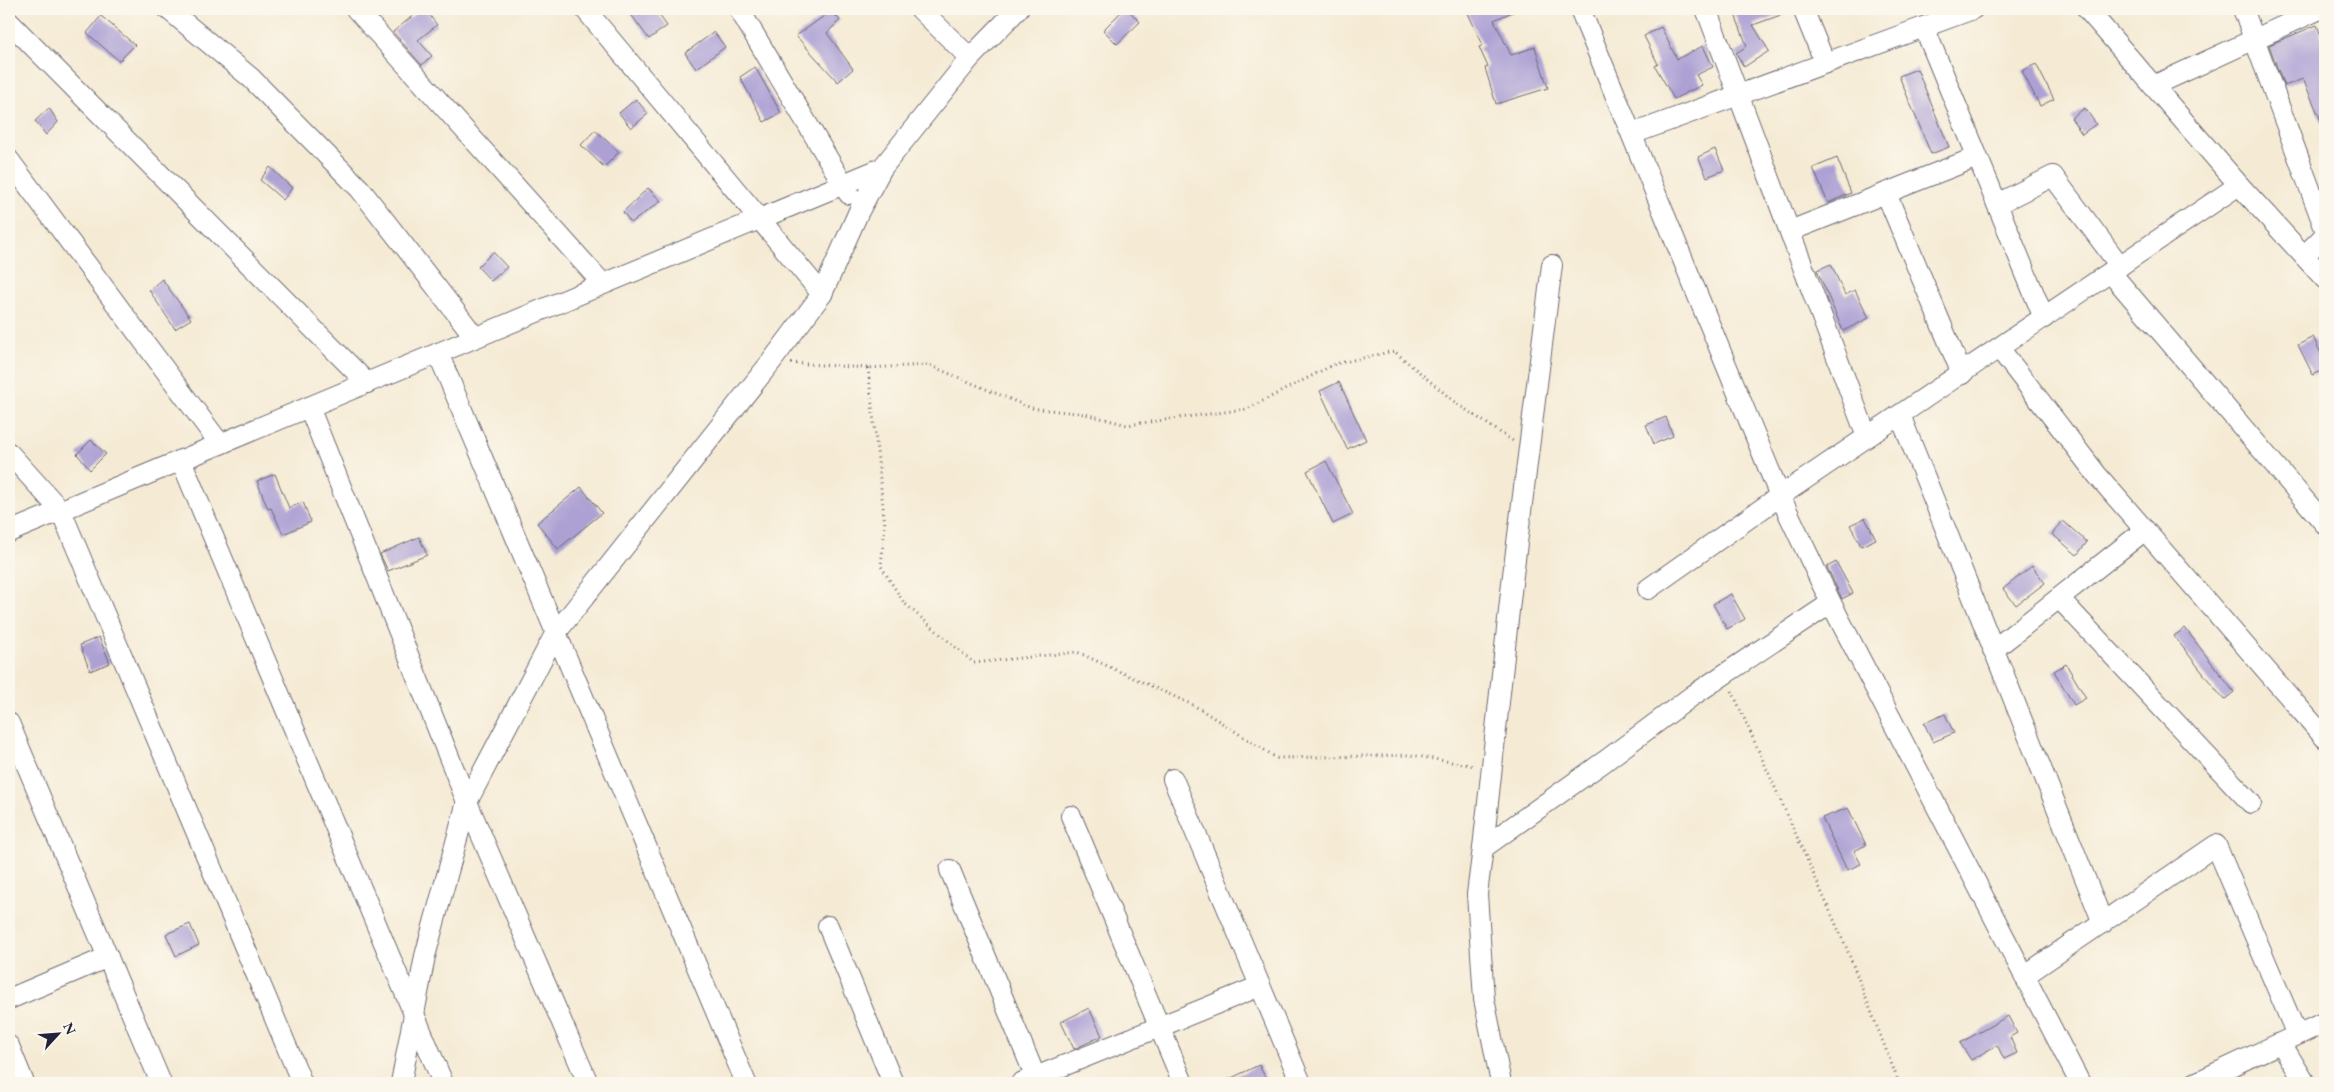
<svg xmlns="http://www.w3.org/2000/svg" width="2334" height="1092" viewBox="0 0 2334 1092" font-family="'EB Garamond',serif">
  <rect width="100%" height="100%" fill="#fbf7ec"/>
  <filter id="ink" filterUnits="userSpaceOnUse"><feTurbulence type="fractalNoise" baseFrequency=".02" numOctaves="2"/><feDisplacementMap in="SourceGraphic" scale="10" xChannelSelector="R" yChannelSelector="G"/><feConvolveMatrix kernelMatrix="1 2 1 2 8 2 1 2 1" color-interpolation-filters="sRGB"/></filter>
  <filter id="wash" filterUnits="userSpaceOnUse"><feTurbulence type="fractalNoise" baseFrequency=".0096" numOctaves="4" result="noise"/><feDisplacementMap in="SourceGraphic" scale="20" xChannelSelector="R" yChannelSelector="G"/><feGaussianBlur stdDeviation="1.12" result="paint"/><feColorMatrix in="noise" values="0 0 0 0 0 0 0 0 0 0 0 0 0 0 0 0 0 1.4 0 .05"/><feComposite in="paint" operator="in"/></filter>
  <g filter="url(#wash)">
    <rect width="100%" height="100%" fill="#f5ebd5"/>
    <g id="blocks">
      <g fill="#ada1d4">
        <path d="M 421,9 L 425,9 L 437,25 L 418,40 L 432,56 L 422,65 L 393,32 Z"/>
        <path d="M 627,9 L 655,9 L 667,26 L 649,39 Z"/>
        <path d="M 1124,9 L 1127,9 L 1140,22 L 1117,44 L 1103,30 Z"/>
        <path d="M 1466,9 L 1519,9 L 1494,20 L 1511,55 L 1535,47 L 1548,88 L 1496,104 L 1485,68 L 1488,67 L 1479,47 L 1483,45 Z"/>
        <path d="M 1733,9 L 1791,9 L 1792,11 L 1753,25 L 1769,51 L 1744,67 L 1736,53 L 1747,46 Z"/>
        <path d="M 831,11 L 840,20 L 827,33 L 853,69 L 838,82 L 796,36 Z"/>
        <path d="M 101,16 L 135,45 L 119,61 L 87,33 Z"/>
        <path d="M 2317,25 L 2325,46 L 2325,130 L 2303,79 L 2284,86 L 2269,45 Z"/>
        <path d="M 1661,27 L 1677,59 L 1703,46 L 1713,67 L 1696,75 L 1702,85 L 1674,99 L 1655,66 L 1658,64 L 1644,36 Z"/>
        <path d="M 714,32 L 725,47 L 696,69 L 685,53 Z"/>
        <path d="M 2036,64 L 2054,99 L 2040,106 L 2022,71 Z"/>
        <path d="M 755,67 L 781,113 L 764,122 L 740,77 Z"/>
        <path d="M 1917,69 L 1949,147 L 1931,154 L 1899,76 Z"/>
        <path d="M 636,99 L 648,114 L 631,128 L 619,113 Z"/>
        <path d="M 49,108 L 58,122 L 46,135 L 35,121 Z"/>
        <path d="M 2085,108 L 2096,124 L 2082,134 L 2071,118 Z"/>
        <path d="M 595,130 L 619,152 L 604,167 L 581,145 Z"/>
        <path d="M 1715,149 L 1724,170 L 1707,177 L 1698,157 Z"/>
        <path d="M 1837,158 L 1851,193 L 1828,203 L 1813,168 Z"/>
        <path d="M 270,167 L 292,188 L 283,200 L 260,180 Z"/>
        <path d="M 648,188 L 661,201 L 631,223 L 623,212 Z"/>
        <path d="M 493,252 L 507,267 L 491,281 L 478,267 Z"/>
        <path d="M 1831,264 L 1845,295 L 1855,290 L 1869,318 L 1843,331 L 1817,270 Z"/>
        <path d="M 162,279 L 191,319 L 175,329 L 149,290 Z"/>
        <path d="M 2313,337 L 2325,362 L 2325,369 L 2313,375 L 2298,345 Z"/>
        <path d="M 1339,382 L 1366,440 L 1347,449 L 1320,391 Z"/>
        <path d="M 1666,417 L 1673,436 L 1654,444 L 1646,425 Z"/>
        <path d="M 91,440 L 106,454 L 90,470 L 77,454 Z"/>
        <path d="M 1326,461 L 1353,514 L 1333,524 L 1307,471 Z"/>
        <path d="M 275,474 L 289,508 L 303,502 L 311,522 L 283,534 L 271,508 L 268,509 L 257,481 Z"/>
        <path d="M 581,487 L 602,513 L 558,549 L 537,523 Z"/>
        <path d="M 1865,518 L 1876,539 L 1861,546 L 1850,525 Z"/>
        <path d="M 2063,521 L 2087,542 L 2077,555 L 2052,534 Z"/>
        <path d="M 419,537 L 427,555 L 388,571 L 380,554 Z"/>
        <path d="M 1836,562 L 1853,593 L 1842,599 L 1827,567 Z"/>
        <path d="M 2032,566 L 2045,583 L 2016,605 L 2003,589 Z"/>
        <path d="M 1731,594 L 1745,619 L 1727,629 L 1713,604 Z"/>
        <path d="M 2185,628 L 2234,692 L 2224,700 L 2174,636 Z"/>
        <path d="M 99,637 L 110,663 L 90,671 L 80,645 Z"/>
        <path d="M 2066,664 L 2086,698 L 2074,705 L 2054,671 Z"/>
        <path d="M 1945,714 L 1954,733 L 1933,742 L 1924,723 Z"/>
        <path d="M 1848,808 L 1866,845 L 1854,851 L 1861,864 L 1847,870 L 1822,818 Z"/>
        <path d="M 190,924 L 199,945 L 176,956 L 166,934 Z"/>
        <path d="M 1089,1008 L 1102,1036 L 1074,1049 L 1061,1022 Z"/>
        <path d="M 2008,1016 L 2017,1033 L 2010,1037 L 2017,1053 L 2004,1059 L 1997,1045 L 1971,1060 L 1960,1043 Z"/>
        <path d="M 1259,1065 L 1268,1083 L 1221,1083 Z"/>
      </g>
    </g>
  </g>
  <g filter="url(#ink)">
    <use href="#blocks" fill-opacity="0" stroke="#6c6871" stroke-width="1"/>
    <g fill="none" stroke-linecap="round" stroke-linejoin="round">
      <g stroke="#6c6871" stroke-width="22">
        <g id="minor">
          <path d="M 168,9 L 251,78 L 360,189 L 475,337"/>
          <path d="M 356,9 L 603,284"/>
          <path d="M 585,9 L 822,294"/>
          <path d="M 739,9 L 849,194"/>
          <path d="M 920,9 L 970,58"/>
          <path d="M 1580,9 L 1780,496 L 1831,603 L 2080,1083"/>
          <path d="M 1706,9 L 1867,437"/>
          <path d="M 1803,9 L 1825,63"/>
          <path d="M 2087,9 L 2239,185 L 2325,279"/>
          <path d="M 2243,9 L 2325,229"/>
          <path d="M 9,22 L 367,383"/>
          <path d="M 1924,27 L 2044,318"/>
          <path d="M 2153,86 L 2320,9"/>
          <path d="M 1632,134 L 1973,9"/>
          <path d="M 9,160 L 220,444"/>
          <path d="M 1886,193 L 1962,374"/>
          <path d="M 1997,204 L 2053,176 L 2120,266"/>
          <path d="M 1790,231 L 1977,157"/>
          <path d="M 2304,256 L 2325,235"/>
          <path d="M 2111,273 L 2325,524"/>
          <path d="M 1999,348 L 2097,475 L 2325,738"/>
          <path d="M 438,353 L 746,1083"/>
          <path d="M 309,407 L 467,802 L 588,1083"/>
          <path d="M 1900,415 L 2103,923"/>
          <path d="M 9,453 L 61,511 L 302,1083"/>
          <path d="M 181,460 L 443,1083"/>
          <path d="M 9,532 L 882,168"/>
          <path d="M 1648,589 L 1780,496 L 2239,185"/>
          <path d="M 2059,598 L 2251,803"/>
          <path d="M 1993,650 L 2145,530"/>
          <path d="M 9,723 L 161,1083"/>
          <path d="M 1173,779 L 1301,1083"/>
          <path d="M 1071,816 L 1183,1083"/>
          <path d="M 1483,848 L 1512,583 L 1552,265"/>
          <path d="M 950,870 L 1038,1083"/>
          <path d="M 828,926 L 893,1083"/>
          <path d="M 2024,976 L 2216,845 L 2297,1035"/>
          <path d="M 9,999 L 108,957"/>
          <path d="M 2281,1043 L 2305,1083"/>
          <path d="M 9,1046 L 24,1083"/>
          <path d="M 401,1083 L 425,956 L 467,802 L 555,634 L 771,362 L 822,294 L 859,211 L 882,168 L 970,58 L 1018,9"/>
          <path d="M 1021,1083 L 1260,986"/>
          <path d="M 1501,1083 L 1484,999 L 1477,894 L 1483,848 L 1605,761 L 1692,696 L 1831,603"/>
          <path d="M 2195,1083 L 2325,1022"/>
        </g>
      </g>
      <g stroke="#6c6871" stroke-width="3" stroke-dasharray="1 4" stroke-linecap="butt">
        <path d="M 791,363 L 868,368 L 929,365 L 1031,408 L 1085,414 L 1127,425 L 1247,409 L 1335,364 L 1394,351 L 1456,403 L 1513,441"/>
        <path d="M 868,368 L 885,525 L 881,566 L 904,603 L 974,663 L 1077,652 L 1195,706 L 1277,758 L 1411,755 L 1474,766"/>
        <path d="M 1732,691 L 1846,947 L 1899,1083"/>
      </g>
      <use href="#minor" stroke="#fff" stroke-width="20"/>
    </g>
  </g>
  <rect width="2334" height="1092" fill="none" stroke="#fbf7ec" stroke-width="30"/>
  <g transform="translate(58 1034) rotate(64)" stroke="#fbf7ec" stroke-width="4" paint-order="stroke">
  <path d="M0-4L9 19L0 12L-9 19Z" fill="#22223b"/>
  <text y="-8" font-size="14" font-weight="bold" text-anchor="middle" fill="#22223b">N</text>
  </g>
</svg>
